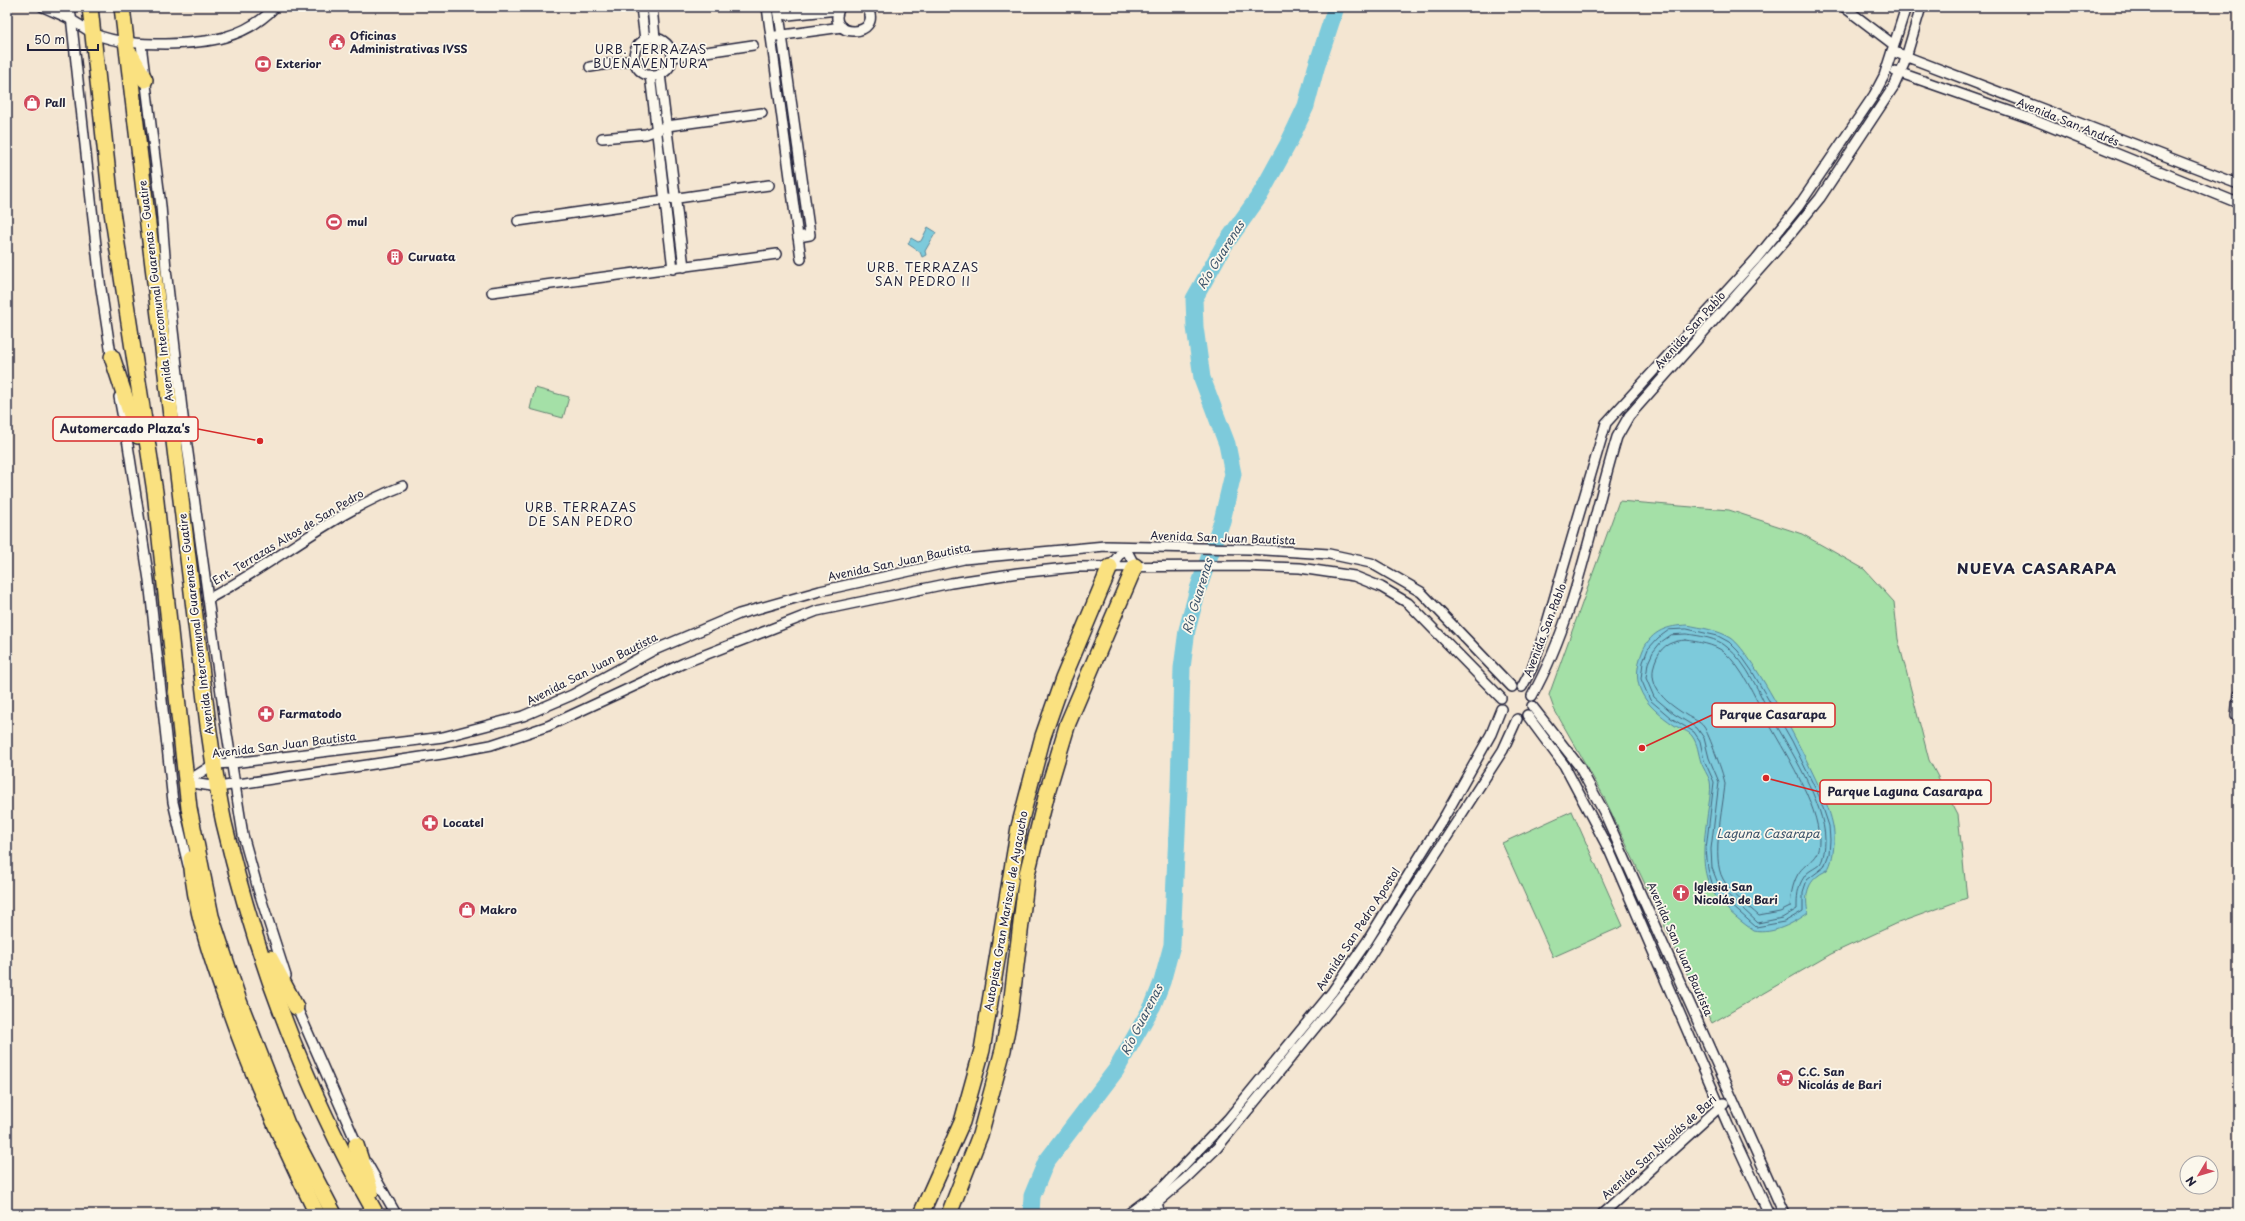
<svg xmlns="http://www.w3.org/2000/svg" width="2245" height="1221" viewBox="0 0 2245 1221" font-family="'Playpen Sans',sans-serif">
  <rect width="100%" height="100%" fill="#f4e6d2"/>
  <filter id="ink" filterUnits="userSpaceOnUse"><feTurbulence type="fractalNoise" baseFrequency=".025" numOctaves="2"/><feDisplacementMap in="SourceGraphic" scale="8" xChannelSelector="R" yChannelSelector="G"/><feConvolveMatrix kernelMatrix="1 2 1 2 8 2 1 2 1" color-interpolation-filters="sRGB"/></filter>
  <g filter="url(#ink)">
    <g fill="#a4e0a7" stroke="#638171">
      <path d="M 535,388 L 569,397 L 563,418 L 530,409 Z"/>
      <path d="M 1619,501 L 1729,510 L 1802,534 L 1864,569 L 1894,602 L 1898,639 L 1929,760 L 1958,815 L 1967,898 L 1898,923 L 1831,954 L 1712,1023 L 1700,1001 L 1603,795 L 1554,709 L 1549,695 Z"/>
      <path d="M 1572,811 L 1623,926 L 1553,957 L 1502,843 Z"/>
    </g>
    <g fill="#7dcadb" stroke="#59879b">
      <path d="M 928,227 L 936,232 L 925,251 L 926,255 L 922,257 L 920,252 L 908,244 L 911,238 L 918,242 L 921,241 Z"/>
      <path d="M 1687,625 C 1702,628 1718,630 1731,638 C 1754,653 1820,782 1829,811 C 1832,820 1835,832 1834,841 C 1834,849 1832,865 1827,870 C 1825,872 1821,873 1819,875 C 1806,884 1805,898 1808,913 C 1794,923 1773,935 1754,931 C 1704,895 1699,877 1707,818 C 1708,807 1712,791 1710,781 C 1708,775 1703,768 1701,762 C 1698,753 1698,744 1692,736 C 1689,731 1680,729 1674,725 C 1645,705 1628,686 1643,650 C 1652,630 1668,626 1687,625 Z"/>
    </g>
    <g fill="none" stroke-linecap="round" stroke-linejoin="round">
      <g stroke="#46657b" stroke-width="1">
        <path d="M 1687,629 L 1718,636 L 1729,642 L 1738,651 L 1752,671 L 1792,741 L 1819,796 L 1829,826 L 1830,840 L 1829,854 L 1824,867 L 1807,880 L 1803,892 L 1803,911 L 1784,922 L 1756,927 L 1722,897 L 1712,883 L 1708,869 L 1706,849 L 1714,782 L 1704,760 L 1700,741 L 1694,732 L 1671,718 L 1650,700 L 1641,679 L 1643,662 L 1648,649 L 1658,638 L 1669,630 Z"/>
        <path d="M 1687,634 C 1700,636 1717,638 1727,647 C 1748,664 1759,693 1771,716 C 1789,748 1825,803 1825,840 C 1825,846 1824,859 1820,864 C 1815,869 1807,871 1804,877 C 1797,887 1797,898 1797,909 L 1782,918 L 1758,923 L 1726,893 L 1717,881 L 1712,868 L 1711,849 L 1719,782 L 1709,758 L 1704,738 L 1697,728 L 1674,714 L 1654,697 L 1646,678 L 1648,663 L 1653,652 L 1661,642 L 1671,635 Z"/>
        <path d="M 1686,640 C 1698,642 1714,644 1724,652 C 1743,668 1754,696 1766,718 C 1783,750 1819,804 1819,840 C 1819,861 1807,860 1798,874 C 1792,885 1791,895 1790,907 L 1780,912 L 1759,916 C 1747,905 1731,894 1723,879 C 1711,858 1723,808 1725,784 C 1725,778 1708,732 1704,727 C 1700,721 1692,719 1686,715 C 1664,701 1644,685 1657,657 C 1663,644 1673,641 1686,640 Z"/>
      </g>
      <path stroke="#7dcadb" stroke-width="17" d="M 1031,1214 L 1032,1196 L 1046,1162 L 1116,1070 L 1153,1005 L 1162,982 L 1172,945 L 1179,788 L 1182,668 L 1187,630 L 1198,589 L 1222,521 L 1233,474 L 1227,444 L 1202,378 L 1195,327 L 1194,299 L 1223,247 L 1260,195 L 1288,144 L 1306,106 L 1316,68 L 1336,7"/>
      <g stroke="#22223b" stroke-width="12">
        <g id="minor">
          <path d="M 43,7 C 53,12 64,15 73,21 C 80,25 87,30 94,34 C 117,43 141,44 166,44 C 207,43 245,39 275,7"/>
          <path d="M 70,7 L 100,282 L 112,361"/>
          <path d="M 641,7 L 645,40"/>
          <path d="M 652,7 L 655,38"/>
          <path d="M 767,7 L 801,259"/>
          <path d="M 778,7 L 810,235 L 798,237"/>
          <path d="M 840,7 C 823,40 885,38 867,7"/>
          <path d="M 1844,7 L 1894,45"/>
          <path d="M 779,13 L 788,15 L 838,10"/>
          <path d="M 776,36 L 842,27"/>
          <circle cx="653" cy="57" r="19"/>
          <path d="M 141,44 L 161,206 L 166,269 L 182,409 L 224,715 L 243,835 L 258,889 L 286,976"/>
          <path d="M 1892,51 L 2238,184"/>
          <path d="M 672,57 L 753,45"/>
          <path d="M 590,67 L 634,60"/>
          <path d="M 1895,71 L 2029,118 L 2238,203"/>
          <path d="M 660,74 L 684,267"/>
          <path d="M 650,75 L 673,269"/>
          <path d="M 602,138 L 646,134 L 667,126 L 762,113"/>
          <path d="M 518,221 L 769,185"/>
          <path d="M 492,292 L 777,254"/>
          <path d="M 119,397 L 128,445 L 149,580 L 173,802 L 188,865"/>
          <path d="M 1125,547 L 1135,566"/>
          <path d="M 1110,567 L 1125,547"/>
          <path d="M 208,599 C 274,564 332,513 403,486"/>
          <path d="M 1522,687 L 1532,668 L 1544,633 L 1606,423 L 1756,259 L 1798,207 L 1874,95 L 1884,76 L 1906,7"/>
          <path d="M 1532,696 C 1576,617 1591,523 1617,437 L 1629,416 L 1789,236 L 1820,198 L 1894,86 L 1904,64 L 1921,7"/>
          <path d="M 1532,706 L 1579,766 L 1604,812 L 1784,1214"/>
          <path d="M 1527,715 L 1564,765 L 1610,852 L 1728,1125 L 1769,1214"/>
          <path d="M 2236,716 L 2238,695"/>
          <path d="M 186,782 L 214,764 L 233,763 L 443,737 L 523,716 L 572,695 L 652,651 L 739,614 L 820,591 L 964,559 L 1105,546 L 1249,549 L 1329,554 L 1371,563 L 1421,592 L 1512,687"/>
          <path d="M 186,782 L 218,787 L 442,754 L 491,745 L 548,726 L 684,663 L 817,611 L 951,583 L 1018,573 L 1076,567 L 1243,566 L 1300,568 L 1354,576 L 1381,587 L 1408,603 L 1501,698"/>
          <path d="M 295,1003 L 359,1149"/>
          <path d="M 367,1163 L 396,1214"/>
          <path d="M 1128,1214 L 1152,1196"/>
          <path d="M 1152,1214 L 1148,1205 L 1152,1196 L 1164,1186 L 1228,1119 L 1332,992 L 1368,940 L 1446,814 L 1491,734 L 1501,709"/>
          <path d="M 1160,1214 L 1157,1203 L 1185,1179 L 1217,1148 L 1355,979 L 1503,750 L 1517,719"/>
          <path d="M 1602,1214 L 1724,1103"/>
        </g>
      </g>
      <g stroke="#22223b" stroke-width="18">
        <g id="trunk">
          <path d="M 90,7 L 112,212 L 155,492 L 189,808 L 211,916 L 239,1001 L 287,1124 L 334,1214"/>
          <path d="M 122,7 L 208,725 C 213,757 217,791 224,823 C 256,959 307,1093 376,1214"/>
          <path d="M 131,55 L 145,80"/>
          <path d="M 112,357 L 138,436"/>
          <path d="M 191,859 C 195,909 210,955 227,1002 C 252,1075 283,1145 317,1214"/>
          <path d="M 270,958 L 296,1007"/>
          <path d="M 356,1145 L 371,1191"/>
          <path d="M 921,1214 L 962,1122 L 982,1050 L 1019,827 L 1043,736 L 1063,679 L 1110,567"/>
          <path d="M 949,1214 L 980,1135 L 1003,1050 L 1010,1014 L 1027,874 L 1047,793 L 1068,723 L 1135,566"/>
        </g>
      </g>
      <use href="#minor" stroke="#fbf7ec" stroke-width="9"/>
      <use href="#trunk" stroke="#fae180" stroke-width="15"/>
    </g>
  </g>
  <defs>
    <g id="civic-disc" transform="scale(0.9)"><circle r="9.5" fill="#d1495b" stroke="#fbf7ec"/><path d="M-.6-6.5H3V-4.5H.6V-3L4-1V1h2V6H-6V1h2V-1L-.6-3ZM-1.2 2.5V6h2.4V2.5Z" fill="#fff"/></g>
    <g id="bank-disc" transform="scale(0.9)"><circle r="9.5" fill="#d1495b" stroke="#fbf7ec"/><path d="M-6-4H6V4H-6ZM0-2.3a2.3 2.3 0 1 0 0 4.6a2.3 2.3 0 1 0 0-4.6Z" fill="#fff"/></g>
    <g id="shop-disc" transform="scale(0.9)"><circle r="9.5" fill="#d1495b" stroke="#fbf7ec"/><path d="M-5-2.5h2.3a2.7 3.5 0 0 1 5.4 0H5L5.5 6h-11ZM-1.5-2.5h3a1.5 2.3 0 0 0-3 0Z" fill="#fff"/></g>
    <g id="stadium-disc" transform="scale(0.9)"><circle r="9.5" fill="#d1495b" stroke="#fbf7ec"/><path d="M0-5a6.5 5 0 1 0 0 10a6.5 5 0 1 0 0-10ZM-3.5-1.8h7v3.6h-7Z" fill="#fff"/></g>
    <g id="building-disc" transform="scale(0.9)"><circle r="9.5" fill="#d1495b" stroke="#fbf7ec"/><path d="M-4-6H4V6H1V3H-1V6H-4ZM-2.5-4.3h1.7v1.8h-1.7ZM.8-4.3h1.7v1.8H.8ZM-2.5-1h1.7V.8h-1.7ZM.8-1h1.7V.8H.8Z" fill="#fff"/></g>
    <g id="pharmacy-disc" transform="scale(0.9)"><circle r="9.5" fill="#d1495b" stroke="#fbf7ec"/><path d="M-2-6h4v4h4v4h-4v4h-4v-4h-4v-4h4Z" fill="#fff"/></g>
    <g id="church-disc" transform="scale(0.9)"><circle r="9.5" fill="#d1495b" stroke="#fbf7ec"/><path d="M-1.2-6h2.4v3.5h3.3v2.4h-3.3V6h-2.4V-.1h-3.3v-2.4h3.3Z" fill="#fff"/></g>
    <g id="supermarket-disc" transform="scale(0.9)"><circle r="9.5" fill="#d1495b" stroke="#fbf7ec"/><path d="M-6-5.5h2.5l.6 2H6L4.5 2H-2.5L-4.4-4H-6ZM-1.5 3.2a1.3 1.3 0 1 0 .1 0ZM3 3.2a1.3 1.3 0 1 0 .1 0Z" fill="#fff"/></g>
  </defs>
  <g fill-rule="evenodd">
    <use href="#civic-disc" x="337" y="42"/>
    <use href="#bank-disc" x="263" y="64"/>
    <use href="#shop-disc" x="32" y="103"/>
    <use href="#stadium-disc" x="334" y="222"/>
    <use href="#building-disc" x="395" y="257"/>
    <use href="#pharmacy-disc" x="266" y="714"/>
    <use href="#pharmacy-disc" x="430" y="823"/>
    <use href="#church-disc" x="1681" y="893"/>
    <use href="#shop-disc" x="467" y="910"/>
    <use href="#supermarket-disc" x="1785" y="1078"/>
  </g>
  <g text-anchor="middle" stroke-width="3.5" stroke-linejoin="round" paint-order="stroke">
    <g font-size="11" font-weight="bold" fill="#22223b" stroke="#fbf7ec" text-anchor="start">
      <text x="350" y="40">Oficinas<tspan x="350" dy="13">Administrativas IVSS</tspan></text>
      <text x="276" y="68">Exterior</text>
      <text x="45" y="107">Pall</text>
      <text x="347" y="226">mul</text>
      <text x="408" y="261">Curuata</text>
      <text x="279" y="718">Farmatodo</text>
      <text x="443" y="827">Locatel</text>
      <text x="1694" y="891">Iglesia San<tspan x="1694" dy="13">Nicolás de Bari</tspan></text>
      <text x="480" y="914">Makro</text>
      <text x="1798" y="1076">C.C. San<tspan x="1798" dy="13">Nicolás de Bari</tspan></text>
    </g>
    <g font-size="11" fill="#22223b" stroke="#fbf7ec">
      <text transform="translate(2068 122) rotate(22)" y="4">Avenida San Andrés</text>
      <text transform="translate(156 291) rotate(-97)" y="4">Avenida Intercomunal Guarenas - Guatire</text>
      <text transform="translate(1690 330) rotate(-48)" y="4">Avenida San Pablo</text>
      <text transform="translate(288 537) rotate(-31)" y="4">Ent. Terrazas Altos de San Pedro</text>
      <text transform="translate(1223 538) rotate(2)" y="4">Avenida San Juan Bautista</text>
      <text transform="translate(899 562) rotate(-12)" y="4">Avenida San Juan Bautista</text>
      <text transform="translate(196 624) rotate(-97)" y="4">Avenida Intercomunal Guarenas - Guatire</text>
      <text transform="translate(1545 630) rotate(-69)" y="4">Avenida San Pablo</text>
      <text transform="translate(592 669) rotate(-27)" y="4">Avenida San Juan Bautista</text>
      <text transform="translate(284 745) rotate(-7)" y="4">Avenida San Juan Bautista</text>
      <text transform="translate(1006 911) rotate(-80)" y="4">Autopista Gran Mariscal de Ayacucho</text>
      <text transform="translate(1358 929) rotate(-57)" y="4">Avenida San Pedro Apostol</text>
      <text transform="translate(1680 949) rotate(66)" y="4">Avenida San Juan Bautista</text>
      <text transform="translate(1659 1147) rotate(-42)" y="4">Avenida San Nicolás de Bari</text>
    </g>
    <g font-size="12" letter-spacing="1" fill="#22223b" stroke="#fbf7ec">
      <text x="651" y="54">URB. TERRAZAS<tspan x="651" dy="14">BUENAVENTURA</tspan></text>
      <text x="923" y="272">URB. TERRAZAS<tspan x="923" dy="14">SAN PEDRO II</tspan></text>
      <text x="581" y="512">URB. TERRAZAS<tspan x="581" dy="14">DE SAN PEDRO</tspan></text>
    </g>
    <g font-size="12" font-style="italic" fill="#3d546b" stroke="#fbf7ec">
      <text transform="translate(1221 255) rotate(-58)" y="4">Río Guarenas</text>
      <text transform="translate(1198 596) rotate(-73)" y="4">Río Guarenas</text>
      <text x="1768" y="838">Laguna Casarapa</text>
      <text transform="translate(1142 1020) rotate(-63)" y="4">Río Guarenas</text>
    </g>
    <g font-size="15" font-weight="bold" letter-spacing="1" fill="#22223b" stroke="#fbf7ec">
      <text x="2037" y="574">NUEVA CASARAPA</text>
    </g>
  </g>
  <path fill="none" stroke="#d62828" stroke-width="1.5" d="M260 441L198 429M1642 748L1712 715M1766 778L1820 792"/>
  <g fill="#d62828" stroke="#fbf7ec" stroke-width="1.5">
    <circle cx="260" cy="441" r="4"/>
    <circle cx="1642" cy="748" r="4"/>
    <circle cx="1766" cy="778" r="4"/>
  </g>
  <g fill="#fbf7ec" stroke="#d62828" stroke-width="1.5">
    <rect x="53" y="417" width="145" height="24" rx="4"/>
    <rect x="1712" y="703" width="123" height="24" rx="4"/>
    <rect x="1820" y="780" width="171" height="24" rx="4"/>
  </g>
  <g font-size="12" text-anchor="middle" font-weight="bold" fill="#22223b">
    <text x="125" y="433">Automercado Plaza's</text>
    <text x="1773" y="719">Parque Casarapa</text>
    <text x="1905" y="796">Parque Laguna Casarapa</text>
  </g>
  <rect width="2245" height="1221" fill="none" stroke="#fbf7ec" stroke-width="24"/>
  <rect x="12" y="12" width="2221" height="1197" fill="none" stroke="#22223b" stroke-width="1.5" filter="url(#ink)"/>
  <g transform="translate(2199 1175) rotate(232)"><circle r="19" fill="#fbf7ec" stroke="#a4a2a5"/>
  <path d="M0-3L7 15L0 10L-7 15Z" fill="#d1495b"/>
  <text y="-6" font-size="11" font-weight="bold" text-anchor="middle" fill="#22223b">N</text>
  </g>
  <path d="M28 44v6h70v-6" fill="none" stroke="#22223b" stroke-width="2"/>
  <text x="34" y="44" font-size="12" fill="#22223b" stroke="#fbf7ec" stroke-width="3" paint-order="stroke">50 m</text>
</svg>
